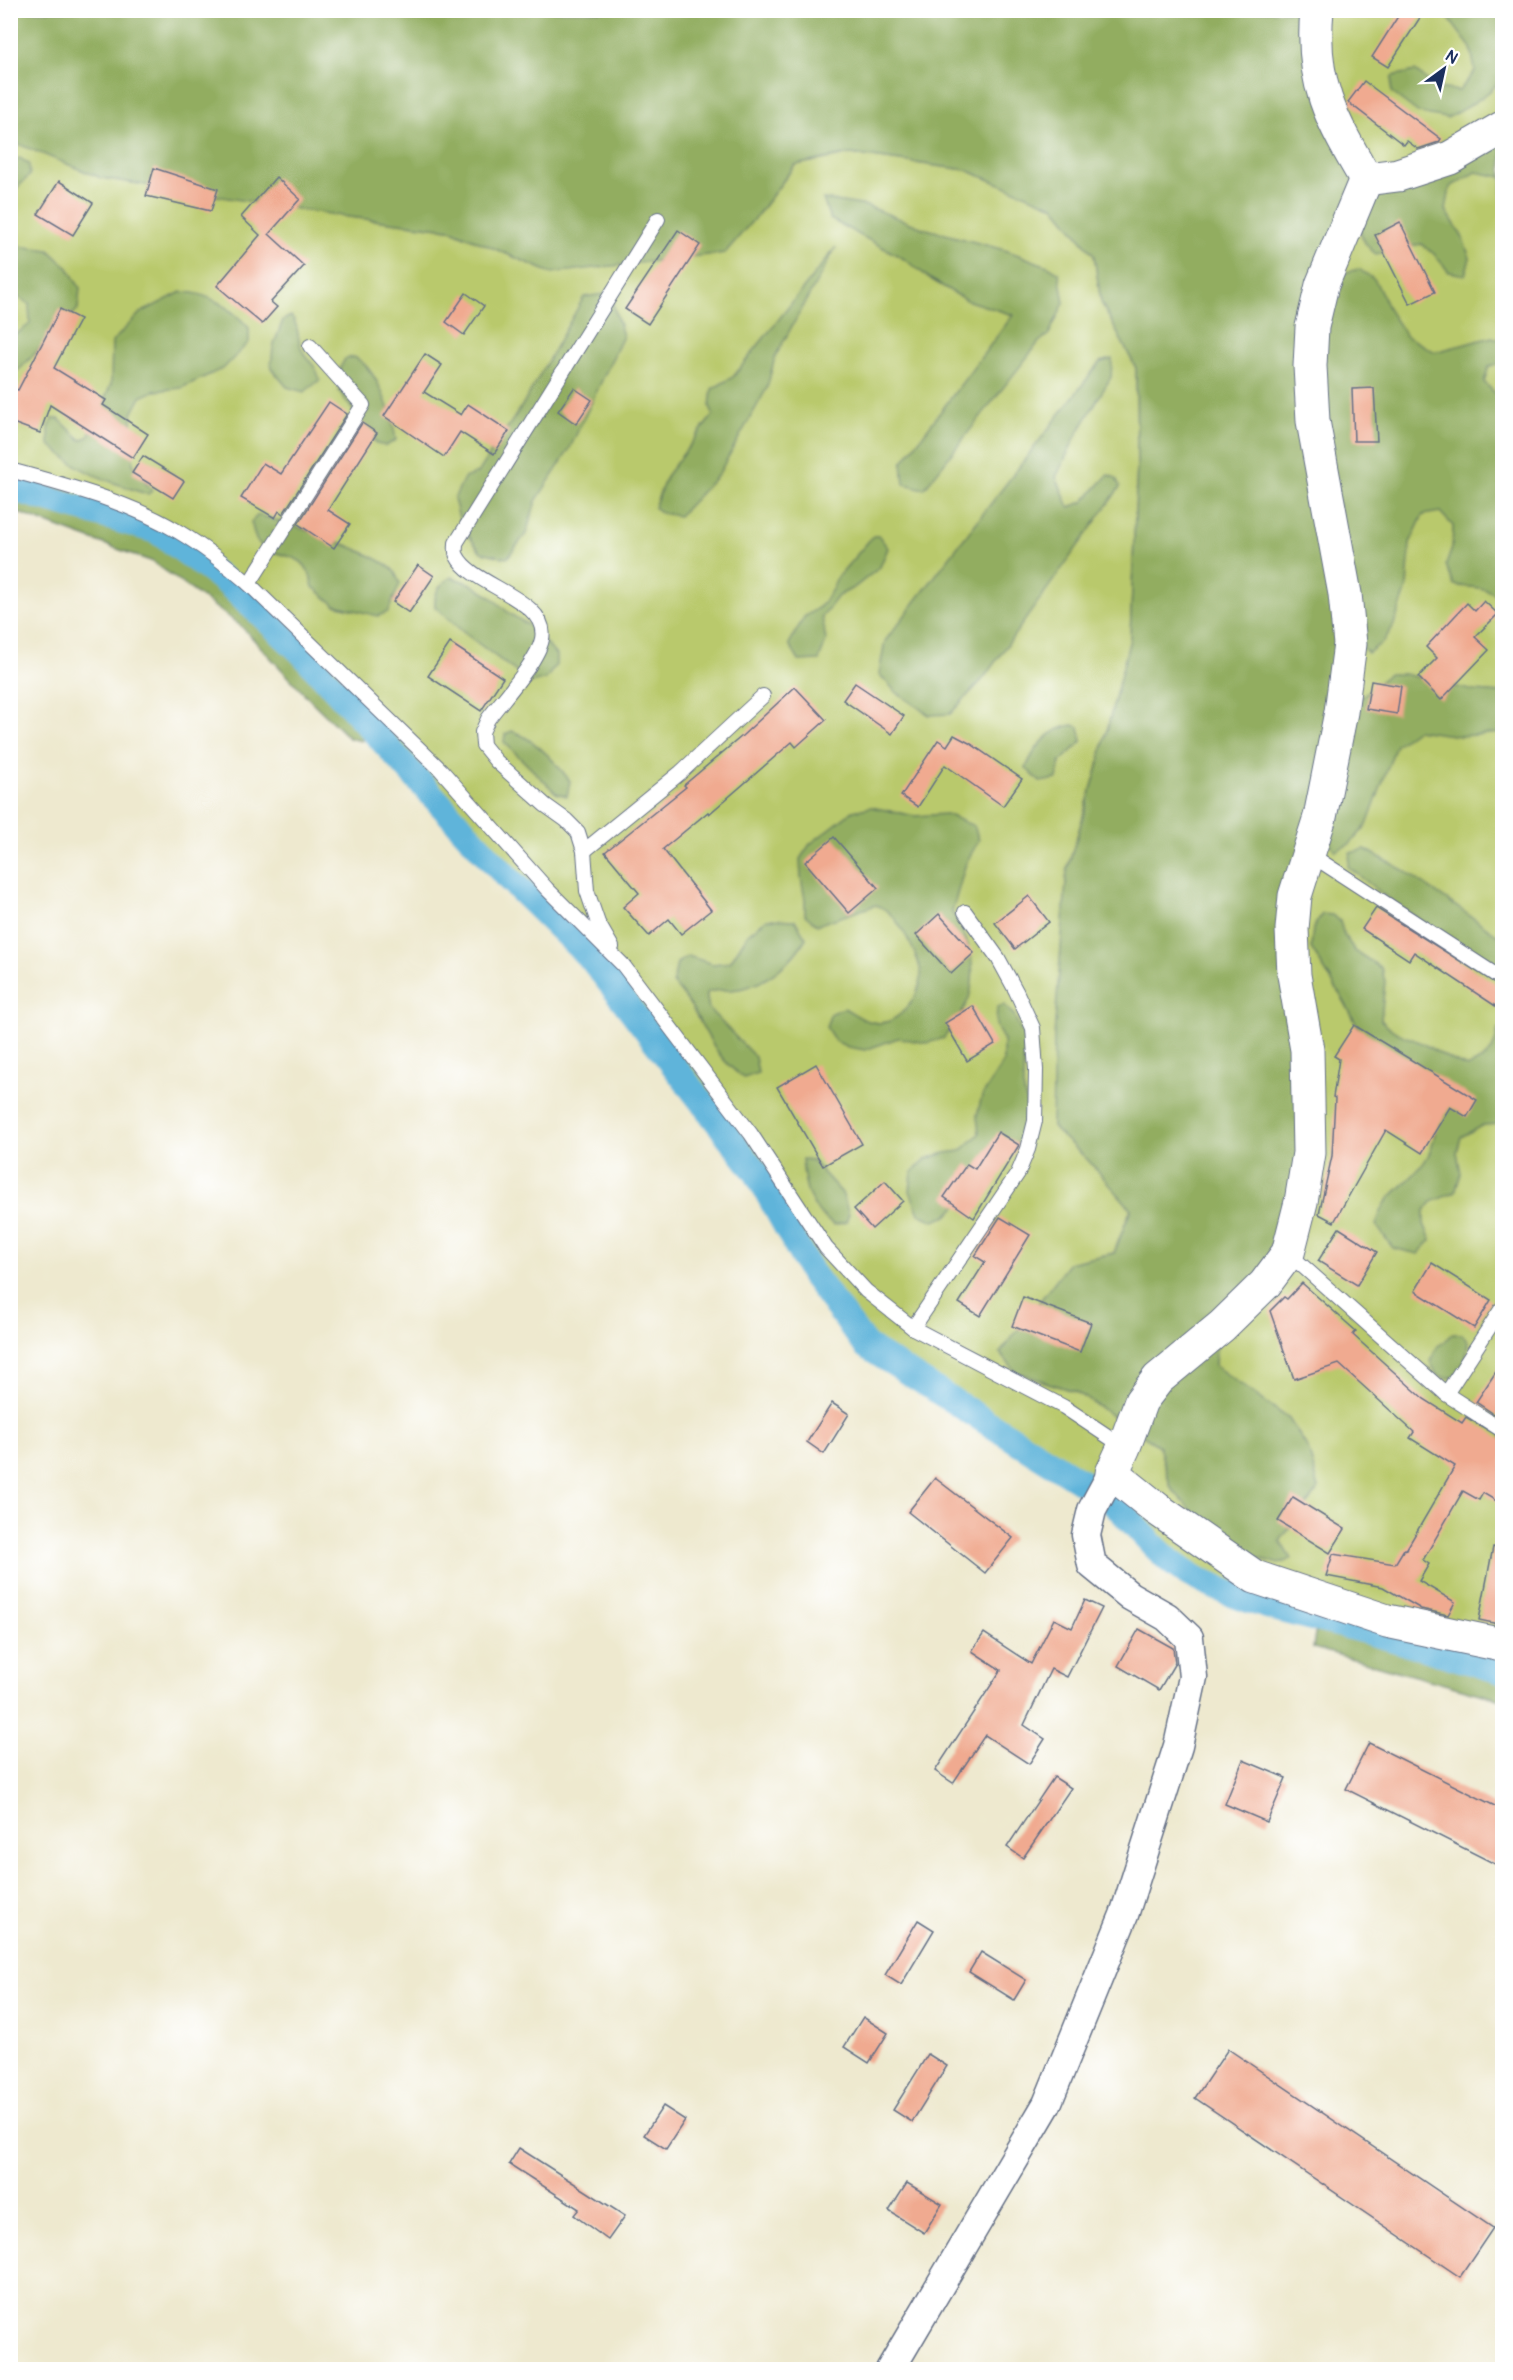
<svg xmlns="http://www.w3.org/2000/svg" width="1513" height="2380" viewBox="0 0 1513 2380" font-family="Pangolin,sans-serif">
  <rect width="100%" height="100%" fill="#fff"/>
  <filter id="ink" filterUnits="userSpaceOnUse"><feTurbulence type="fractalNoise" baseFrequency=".0167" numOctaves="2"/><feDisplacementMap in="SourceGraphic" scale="12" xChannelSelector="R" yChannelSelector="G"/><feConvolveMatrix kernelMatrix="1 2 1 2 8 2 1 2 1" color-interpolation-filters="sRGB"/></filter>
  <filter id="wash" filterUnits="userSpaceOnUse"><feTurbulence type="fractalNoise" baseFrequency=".008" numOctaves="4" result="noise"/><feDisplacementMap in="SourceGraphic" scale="24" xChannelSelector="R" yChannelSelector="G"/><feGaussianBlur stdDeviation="1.35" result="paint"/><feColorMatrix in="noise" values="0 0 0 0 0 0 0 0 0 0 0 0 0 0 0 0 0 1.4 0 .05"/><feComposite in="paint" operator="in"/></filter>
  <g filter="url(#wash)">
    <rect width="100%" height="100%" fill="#eee9cf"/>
    <path fill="#b9c96c" stroke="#6a7c65" stroke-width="1.5" d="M 1315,11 L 1502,11 L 1502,1645 C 1398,1633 1283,1628 1189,1575 C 1158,1557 1137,1524 1110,1500 L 866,1346 L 812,1274 L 756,1172 L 593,961 L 507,877 L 299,651 L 226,582 L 11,488 L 10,132 L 18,144 L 349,217 L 449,229 L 551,273 L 759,213 L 795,165 L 851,154 L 966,170 L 1054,206 L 1094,255 L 1101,302 L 1136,368 L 1137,465 L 1130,639 L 1097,770 L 1067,870 L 1052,1127 L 1088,1160 L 1131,1208 L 1114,1253 L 1069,1263 L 1016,1372 L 1076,1392 L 1159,1446 L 1171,1488 L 1280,1541 L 1319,1488 L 1289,1419 L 1215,1366 L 1216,1347 L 1298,938 L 1338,144 Z"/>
    <g fill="#92ad60" stroke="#566e5f" stroke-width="1.5">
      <path d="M 11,11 L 1315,11 L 1315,88 L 1370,175 L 1305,380 L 1350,625 L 1301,891 L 1311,1183 L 1216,1347 L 1215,1366 L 1289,1419 L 1308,1448 L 1319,1488 L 1280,1541 L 1291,1559 L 1279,1564 L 1247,1555 L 1204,1525 L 1171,1488 L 1159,1446 L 1076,1392 L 1016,1372 L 1000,1353 L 1069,1263 L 1114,1253 L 1131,1209 L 1088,1160 L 1052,1127 L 1054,1036 L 1067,870 L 1097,770 L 1130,639 L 1137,465 L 1136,368 L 1101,302 L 1094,255 L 1054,206 L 966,170 L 851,154 L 795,165 L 759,213 L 725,253 L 551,273 L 449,229 L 349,217 L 101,178 L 18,144 L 11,132 Z"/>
      <path d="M 1443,11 L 1502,11 C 1502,23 1506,66 1502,76 C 1495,93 1463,109 1447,118 L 1419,113 L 1391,92 L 1392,76 L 1415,71 L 1438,88 L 1459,91 L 1475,71 L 1471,48 Z"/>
      <path d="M 1502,139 L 1502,177 L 1476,172 L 1450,187 L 1446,210 L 1462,236 L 1470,258 L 1465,275 L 1449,272 L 1434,254 L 1421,244 L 1376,254 C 1348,232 1362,208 1386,191 Z"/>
      <path d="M 20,158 L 29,164 L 30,175 L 11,194 L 11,161 Z"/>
      <path d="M 823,199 L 867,206 L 923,228 L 1008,251 L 1050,267 L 1059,273 L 1064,303 L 1049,334 L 1039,342 L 924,489 L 904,484 L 902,463 L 1013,315 L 966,300 L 932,280 L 904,259 L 830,219 Z"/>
      <path d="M 18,246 L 49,250 L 68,268 L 80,288 L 78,309 L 21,368 L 11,375 L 11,338 L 30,324 L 29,304 L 15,295 L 11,297 L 11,250 Z"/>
      <path d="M 836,247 L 775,357 L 767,388 L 718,475 L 679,516 L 661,513 L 654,507 L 667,475 L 713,415 L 710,406 L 712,389 L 733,377 Z"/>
      <path d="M 1359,269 L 1375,280 L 1390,312 L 1406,336 L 1435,352 L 1492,337 L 1502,340 L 1502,369 L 1498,364 L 1489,366 L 1484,382 L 1502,400 L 1502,598 C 1483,585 1475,589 1454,585 L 1446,565 L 1452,548 L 1453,526 L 1440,512 L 1423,515 L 1410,543 L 1407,588 L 1393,627 L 1383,642 L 1368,653 L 1359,644 L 1318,365 L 1322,335 L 1343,273 Z"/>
      <path d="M 181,292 C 207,291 232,309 249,328 L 249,342 L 224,368 L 181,388 L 154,391 L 141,397 L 132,414 L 133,464 L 152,491 L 148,494 C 137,492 128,487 117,484 C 87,473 73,466 49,444 L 49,428 L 52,419 L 59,419 L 81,440 L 88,437 L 111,384 L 112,342 L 140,313 Z"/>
      <path d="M 605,294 L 612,301 L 623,336 L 569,450 L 536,501 L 526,534 L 507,558 L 481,552 L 461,526 L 454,499 L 464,478 L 478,473 L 525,401 L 584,297 Z"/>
      <path d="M 291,316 C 300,326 296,339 303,352 C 310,364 315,363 320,380 L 304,392 L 287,387 L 271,368 L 273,347 L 283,320 Z"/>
      <path d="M 354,357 C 378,368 392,415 396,440 L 386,446 L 377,444 L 339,391 L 340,368 L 345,359 Z"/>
      <path d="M 1112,359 L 1111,377 L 1077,434 L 1056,477 L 1069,507 L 1083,502 L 1108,475 L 1116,478 L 1120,487 L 983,679 L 950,714 L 929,715 L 896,692 L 879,674 L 885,641 L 1100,362 Z"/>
      <path d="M 10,474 L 146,516 L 223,565 L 372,707 L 377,718 L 361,741 L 349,738 L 312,702 L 241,626 L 153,562 L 22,514 L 11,512 Z"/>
      <path d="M 258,515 C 284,522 377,552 394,571 C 396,574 398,580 400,583 L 388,612 L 378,616 L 335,605 L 313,587 C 306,544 277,564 257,541 C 254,537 253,527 251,522 Z"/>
      <path d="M 873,536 L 879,536 L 888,548 L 880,567 L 855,587 L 838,596 L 822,617 L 826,641 L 819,660 L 799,661 L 789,644 L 804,617 L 821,606 L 833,588 L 836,579 Z"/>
      <path d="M 451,577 L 471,584 L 491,597 L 510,614 L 532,627 L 556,655 L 556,665 L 546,679 L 531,683 L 463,632 L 435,607 C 434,592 439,585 451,577 Z"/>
      <path d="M 1389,674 L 1404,674 L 1474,691 L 1502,693 L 1502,733 L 1460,736 L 1416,730 L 1396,745 L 1367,825 L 1350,844 L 1335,851 L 1327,838 L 1343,797 L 1353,726 L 1361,697 Z"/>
      <path d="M 1073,725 L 1079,727 L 1082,741 L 1060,762 L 1057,779 L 1040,782 L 1026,768 C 1034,748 1050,728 1073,725 Z"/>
      <path d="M 512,731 C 535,739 555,761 570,781 L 567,796 L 556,793 L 504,742 L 505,734 Z"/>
      <path d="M 871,807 L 915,816 L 946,814 L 974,826 L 979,840 L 966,863 L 952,912 C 969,938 978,967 969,998 C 964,1011 952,1026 944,1038 L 927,1043 L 898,1038 L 865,1050 L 848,1047 L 835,1041 L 826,1027 L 831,1013 L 844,1008 C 855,1014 866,1023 879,1023 C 899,1023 919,997 921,978 C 922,961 901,923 888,912 C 885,909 880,907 876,905 L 817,925 L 805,915 L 805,899 L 801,878 L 800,859 L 810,844 L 853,811 Z"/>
      <path d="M 1365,849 L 1403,870 L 1502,938 L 1502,974 L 1394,903 L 1348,867 L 1350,853 Z"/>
      <path d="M 1322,914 L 1332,915 L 1340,921 L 1344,935 L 1355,951 L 1381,968 L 1385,981 L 1381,1020 C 1395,1036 1410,1036 1427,1046 C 1440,1054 1453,1061 1467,1067 C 1489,1057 1495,1052 1498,1028 L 1502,1027 L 1502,1124 L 1483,1125 L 1461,1137 L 1457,1152 L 1461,1174 L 1455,1192 L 1432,1202 L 1424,1212 L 1424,1224 L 1431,1240 L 1418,1254 L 1393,1248 L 1376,1225 C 1379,1217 1382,1206 1388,1200 C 1409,1177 1432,1165 1435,1132 L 1399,1104 L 1344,1001 L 1311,948 L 1313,928 Z"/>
      <path d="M 767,919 L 795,920 L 806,938 C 792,962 767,984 739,989 C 727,991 717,989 706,993 L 709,1009 L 755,1057 L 758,1073 L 744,1078 C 716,1058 710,1038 693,1010 C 688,1000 680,992 673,983 L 677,963 L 688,956 L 713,964 L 730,962 L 748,934 Z"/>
      <path d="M 1004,1005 L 1014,1015 L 1024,1038 L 1023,1087 L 1027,1105 L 1027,1126 L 1021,1138 L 947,1216 L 934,1221 L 919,1214 L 910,1191 L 912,1172 L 926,1159 L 945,1153 L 961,1151 L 979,1134 L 977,1115 L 982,1096 L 1003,1063 L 1003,1039 L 996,1026 L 997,1007 Z"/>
      <path d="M 802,1159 L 812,1160 L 842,1193 L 849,1214 L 846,1222 L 834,1225 C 809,1209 804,1187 802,1159 Z"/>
      <path d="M 1453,1334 L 1462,1334 L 1468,1341 L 1466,1358 L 1457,1376 L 1447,1378 L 1437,1375 L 1430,1361 L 1438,1346 Z"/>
      <path d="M 1320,1599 L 1502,1645 L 1502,1700 L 1313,1648 Z"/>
    </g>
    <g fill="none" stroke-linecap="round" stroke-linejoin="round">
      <path stroke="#5eb4da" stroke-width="26" d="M 10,488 L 157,531 L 226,582 L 300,651 L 507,877 L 593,961 L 756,1172 L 812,1274 L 866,1346 L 1110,1500 C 1137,1524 1158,1557 1190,1575 C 1241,1603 1297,1614 1353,1628 C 1403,1641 1453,1657 1502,1671"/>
    </g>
    <g id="blocks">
      <g fill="#f0aa90">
        <path d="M 1402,10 L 1425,10 L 1388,67 L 1372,57 Z"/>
        <path d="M 1364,81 L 1441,139 L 1439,142 L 1418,149 L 1407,141 L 1404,145 L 1348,102 Z"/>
        <path d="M 154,168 L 218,189 L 211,211 L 146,196 Z"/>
        <path d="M 276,177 L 300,199 L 269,234 L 304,266 L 271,302 L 277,307 L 262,324 L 217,286 L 260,235 L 241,217 Z"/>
        <path d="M 59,181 L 93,203 L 73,235 L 38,214 Z"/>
        <path d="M 1400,222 L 1435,292 L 1410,304 L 1375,235 Z"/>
        <path d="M 678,230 L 700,245 L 648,324 L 625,309 Z"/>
        <path d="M 466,293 L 484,306 L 464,335 L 446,322 Z"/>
        <path d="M 60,309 L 80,319 L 54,368 L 106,400 L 103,405 L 148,434 L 133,458 L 50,405 L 40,433 L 10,422 L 10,387 L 18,390 Z"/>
        <path d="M 425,354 L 442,365 L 424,392 L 461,415 L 468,404 L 509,431 L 494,454 L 460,432 L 444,457 L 384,416 Z"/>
        <path d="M 574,388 L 592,400 L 576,424 L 558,411 Z"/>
        <path d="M 1374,388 L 1377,441 L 1354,441 L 1352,389 Z"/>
        <path d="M 329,402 L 347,414 L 283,514 L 279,511 L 275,518 L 241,498 L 263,463 L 281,474 Z"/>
        <path d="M 362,423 L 377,433 L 328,510 L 350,524 L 334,548 L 298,524 Z"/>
        <path d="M 143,456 L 184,481 L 173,498 L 132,473 Z"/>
        <path d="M 418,565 L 434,576 L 409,613 L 393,602 Z"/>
        <path d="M 1484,601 L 1498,614 L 1475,637 L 1489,650 L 1441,700 L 1418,677 L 1437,658 L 1426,647 L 1467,603 L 1475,611 Z"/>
        <path d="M 450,643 L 503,678 L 481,711 L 428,676 Z"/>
        <path d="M 1371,681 L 1401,686 L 1397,714 L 1366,709 Z"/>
        <path d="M 855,683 L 904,716 L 892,734 L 843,700 Z"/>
        <path d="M 795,687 L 826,720 L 796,747 L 792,742 L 709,814 L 708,812 L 663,849 L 711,910 L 681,934 L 669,919 L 649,936 L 623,907 L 639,893 L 605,852 L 686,787 L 684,785 L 742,736 Z"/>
        <path d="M 954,735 L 971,744 L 1022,779 L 1003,806 L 945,765 L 918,807 L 901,796 L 938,740 L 947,746 Z"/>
        <path d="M 834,837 L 878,888 L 849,913 L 805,862 Z"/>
        <path d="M 1029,896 L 1049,922 L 1015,949 L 995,923 Z"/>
        <path d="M 1376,908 L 1503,988 L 1503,1011 L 1414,952 L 1409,960 L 1362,929 Z"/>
        <path d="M 939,914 L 974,953 L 951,974 L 916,935 Z"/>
        <path d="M 973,1006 L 995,1044 L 967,1061 L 945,1023 Z"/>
        <path d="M 1354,1025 L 1477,1100 L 1467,1117 L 1450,1107 L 1422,1153 L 1386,1130 L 1334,1222 L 1319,1214 L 1332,1156 L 1335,1098 L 1333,1097 L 1339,1059 L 1334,1056 Z"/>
        <path d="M 816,1064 L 862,1144 L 823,1166 L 777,1087 Z"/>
        <path d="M 998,1132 L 1019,1145 L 974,1218 L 944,1197 L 967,1164 L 975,1169 Z"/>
        <path d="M 885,1181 L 903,1201 L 872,1229 L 854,1209 Z"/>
        <path d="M 1000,1217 L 1030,1235 L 980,1316 L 959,1303 L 985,1262 L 975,1256 Z"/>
        <path d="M 1339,1228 L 1377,1252 L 1357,1285 L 1318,1261 Z"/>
        <path d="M 1432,1263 L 1491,1300 L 1474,1328 L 1415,1291 Z"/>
        <path d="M 1302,1283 L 1356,1331 L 1353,1335 L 1424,1399 L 1462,1423 L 1466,1417 L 1503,1439 L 1503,1505 L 1483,1493 L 1479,1500 L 1463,1491 L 1423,1560 L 1429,1564 L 1419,1581 L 1455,1602 L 1448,1615 L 1421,1609 L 1383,1587 L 1326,1576 L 1333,1554 L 1395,1564 L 1404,1549 L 1406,1550 L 1455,1466 L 1410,1438 L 1414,1432 L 1339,1364 L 1294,1379 L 1270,1311 L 1284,1297 L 1287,1299 Z"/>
        <path d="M 1023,1297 L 1091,1323 L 1080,1352 L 1012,1326 Z"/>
        <path d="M 1503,1361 L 1503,1420 L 1476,1402 Z"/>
        <path d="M 832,1403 L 849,1414 L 824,1454 L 807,1442 Z"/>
        <path d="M 935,1478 L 1013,1538 L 985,1573 L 908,1512 Z"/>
        <path d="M 1293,1497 L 1345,1529 L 1330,1553 L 1278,1521 Z"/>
        <path d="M 1493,1547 L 1503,1548 L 1503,1625 L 1479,1620 Z"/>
        <path d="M 1085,1600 L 1102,1608 L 1067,1677 L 1051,1669 L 1024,1725 L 1045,1739 L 1029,1764 L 985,1735 L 953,1783 L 935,1771 L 1001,1670 L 972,1651 L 984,1633 L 1031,1664 L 1054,1619 L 1072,1628 Z"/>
        <path d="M 1139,1629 L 1173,1648 L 1175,1663 L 1159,1690 L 1118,1666 Z"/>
        <path d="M 1369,1743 L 1503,1810 L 1503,1868 L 1346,1789 Z"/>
        <path d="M 1243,1760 L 1286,1778 L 1267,1822 L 1225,1804 Z"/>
        <path d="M 1054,1777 L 1071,1788 L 1023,1858 L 1007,1847 Z"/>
        <path d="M 918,1920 L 934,1930 L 901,1985 L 885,1975 Z"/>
        <path d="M 981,1952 L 1026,1980 L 1014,2000 L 969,1972 Z"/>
        <path d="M 863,2017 L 888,2033 L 869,2063 L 844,2047 Z"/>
        <path d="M 1228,2049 L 1493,2228 L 1460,2277 L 1195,2098 Z"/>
        <path d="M 928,2054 L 947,2066 L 912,2122 L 893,2110 Z"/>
        <path d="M 663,2106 L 685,2120 L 666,2149 L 644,2135 Z"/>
        <path d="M 519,2148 L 625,2216 L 608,2240 L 574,2215 L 579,2209 L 509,2164 Z"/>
        <path d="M 907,2183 L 942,2204 L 924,2233 L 889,2211 Z"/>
      </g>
    </g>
  </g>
  <g filter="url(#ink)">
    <use href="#blocks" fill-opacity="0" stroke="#657086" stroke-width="1.5"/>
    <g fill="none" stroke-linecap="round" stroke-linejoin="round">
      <g stroke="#657086" stroke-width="16">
        <g id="service">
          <path d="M 10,470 C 67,486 128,501 179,532 C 204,547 227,565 249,584 L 441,770 L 547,889 L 623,965 L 751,1134 L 826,1248 L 866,1291 L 913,1328 L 1064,1407 L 1124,1447"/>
          <path d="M 249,584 L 363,405 L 310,346"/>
          <path d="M 584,851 L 680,773 L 763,696"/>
          <path d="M 1308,853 L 1502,979"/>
          <path d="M 612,947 L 598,923 L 587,891 L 584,851 L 578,832 L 566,820 L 545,805 L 496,761 L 483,745 L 482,732 L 488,719 C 502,700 538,661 542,639 C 550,599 471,586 457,556 C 455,553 456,547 456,543 L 658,219"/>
          <path d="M 1288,1253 L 1446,1394 L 1502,1308"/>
          <path d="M 913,1328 L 1018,1173 L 1028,1149 L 1035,1121 L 1036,1070 L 1033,1028 L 1016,991 L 998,958 L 965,912"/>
          <path d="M 1446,1394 L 1502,1430"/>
        </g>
      </g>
      <g stroke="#657086" stroke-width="31">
        <path id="minor" d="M 890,2370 L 1047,2104 L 1124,1915 L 1178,1746 L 1193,1677 L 1189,1638 L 1167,1617 L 1130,1596 L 1092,1565 L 1086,1535 L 1092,1510 L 1112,1473"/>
      </g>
      <g stroke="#657086" stroke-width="35">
        <g id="tertiary">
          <path d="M 1317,10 C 1310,82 1331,119 1366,179 L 1398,175 L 1450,158 L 1502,128"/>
          <path d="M 1366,179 L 1322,285 L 1312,327 L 1310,366 L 1313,421 L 1345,594 L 1350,644 L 1341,712 L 1320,817 L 1295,896 L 1292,929 L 1294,975 L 1307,1050 L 1309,1153 L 1301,1202 L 1288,1253 L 1265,1284 L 1222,1326 L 1158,1379 L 1141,1401 L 1124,1447 L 1112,1473 L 1157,1509 L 1255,1577 L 1387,1621 L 1502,1645"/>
        </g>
      </g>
      <use href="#service" stroke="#fff" stroke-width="14"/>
      <use href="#minor" stroke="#fff" stroke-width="28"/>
      <use href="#tertiary" stroke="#fff" stroke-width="33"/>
    </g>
  </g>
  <rect width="1513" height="2380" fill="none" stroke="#fff" stroke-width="36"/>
  <g transform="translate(1444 69) rotate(33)" stroke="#ffffff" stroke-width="4.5" paint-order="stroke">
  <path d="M0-4.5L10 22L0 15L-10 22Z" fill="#1b2f5e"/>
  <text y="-9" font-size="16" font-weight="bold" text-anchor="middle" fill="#1b2f5e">N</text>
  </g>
</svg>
